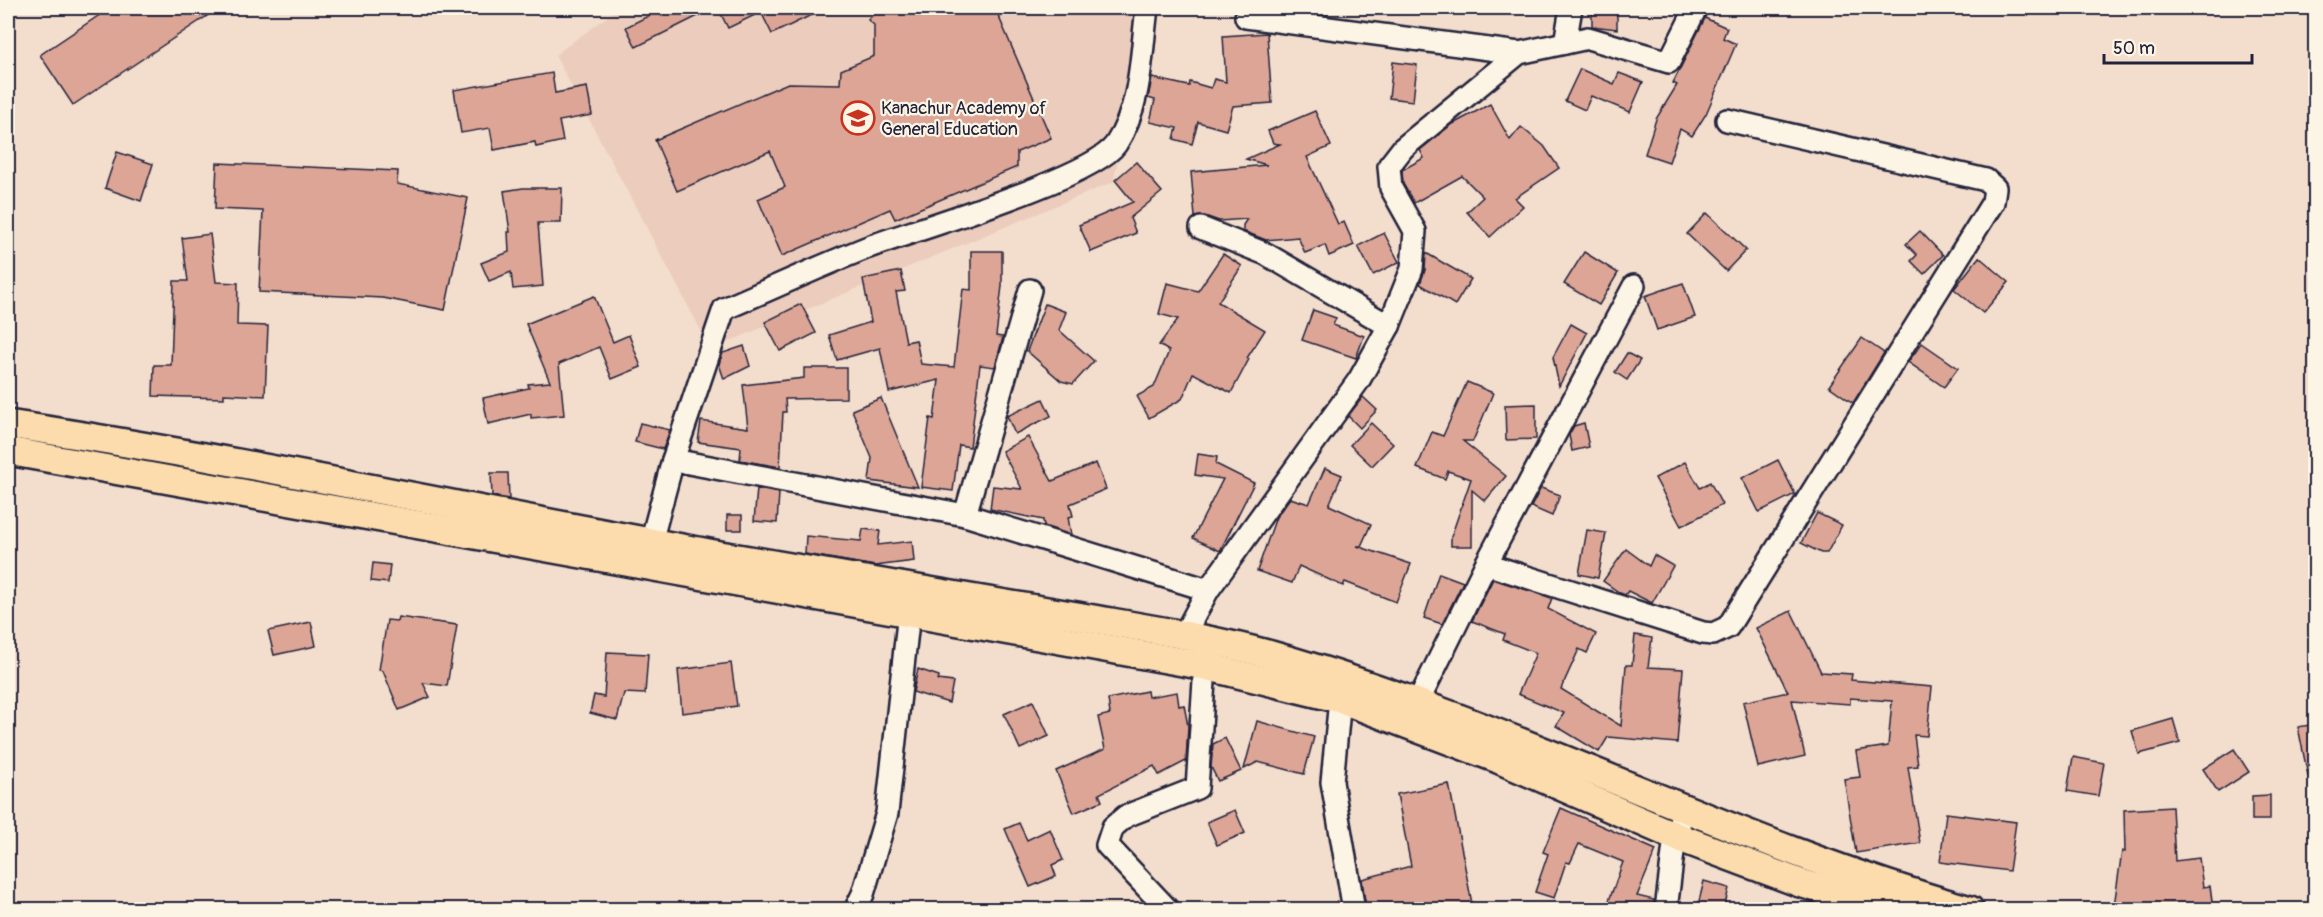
<svg xmlns="http://www.w3.org/2000/svg" width="2323" height="917" viewBox="0 0 2323 917" font-family="Pangolin,sans-serif">
  <rect width="100%" height="100%" fill="#f3ddcd"/>
  <filter id="ink" filterUnits="userSpaceOnUse"><feTurbulence type="fractalNoise" baseFrequency=".0167" numOctaves="2"/><feDisplacementMap in="SourceGraphic" scale="12" xChannelSelector="R" yChannelSelector="G"/><feConvolveMatrix kernelMatrix="1 2 1 2 8 2 1 2 1" color-interpolation-filters="sRGB"/></filter>
  <g filter="url(#ink)">
    <path fill="#ecccbc" d="M 619,8 L 1152,8 L 1113,182 L 711,349 L 555,55 Z"/>
    <g fill="#dda596" stroke="#22223b" stroke-width="1.5">
      <path d="M 110,8 L 219,8 L 73,105 L 40,55 Z"/>
      <path d="M 664,8 L 714,8 L 636,47 L 626,27 Z"/>
      <path d="M 718,8 L 826,8 L 772,34 L 761,12 L 728,28 Z"/>
      <path d="M 879,8 L 995,8 L 1051,138 L 1017,152 L 1017,167 L 895,219 L 890,209 L 782,256 L 758,199 L 785,187 L 770,151 L 677,191 L 655,140 L 788,83 L 840,84 L 841,70 L 874,56 L 874,25 L 868,20 Z"/>
      <path d="M 1592,8 L 1617,8 L 1617,29 L 1592,26 Z"/>
      <path d="M 1705,18 L 1727,28 L 1723,38 L 1736,44 L 1706,114 L 1692,136 L 1680,129 L 1669,162 L 1645,154 L 1656,119 L 1677,85 L 1673,83 Z"/>
      <path d="M 1267,33 L 1272,103 L 1233,106 L 1226,130 L 1198,122 L 1192,144 L 1174,139 L 1177,128 L 1150,122 L 1155,100 L 1148,98 L 1152,78 L 1189,86 L 1190,82 L 1211,88 L 1214,79 L 1226,82 L 1223,36 Z"/>
      <path d="M 1393,62 L 1417,65 L 1413,101 L 1389,98 Z"/>
      <path d="M 1580,69 L 1614,84 L 1619,73 L 1643,82 L 1630,112 L 1591,96 L 1585,110 L 1565,101 Z"/>
      <path d="M 552,73 L 555,93 L 587,87 L 592,115 L 559,121 L 563,141 L 536,147 L 535,142 L 494,150 L 490,128 L 461,133 L 454,90 Z"/>
      <path d="M 1490,104 L 1510,140 L 1521,127 L 1544,146 L 1559,168 L 1515,198 L 1523,206 L 1490,237 L 1467,212 L 1483,197 L 1462,176 L 1414,203 L 1403,184 L 1402,170 L 1424,158 L 1420,150 L 1451,125 Z"/>
      <path d="M 1315,111 L 1331,146 L 1307,157 L 1338,224 L 1344,222 L 1354,245 L 1329,256 L 1325,245 L 1305,253 L 1298,237 L 1266,240 L 1243,231 L 1243,225 L 1247,219 L 1219,221 L 1205,216 L 1195,217 L 1191,172 L 1267,165 L 1246,159 L 1280,144 L 1273,143 L 1268,131 Z"/>
      <path d="M 117,152 L 153,164 L 141,201 L 105,188 Z"/>
      <path d="M 1136,162 L 1162,192 L 1130,218 L 1136,233 L 1091,252 L 1079,225 L 1133,202 L 1115,180 Z"/>
      <path d="M 217,163 L 398,171 L 397,184 L 468,198 L 445,310 L 383,298 L 259,292 L 263,211 L 215,209 Z"/>
      <path d="M 523,188 L 562,188 L 561,223 L 538,223 L 543,286 L 513,289 L 511,272 L 489,281 L 481,263 L 509,252 L 508,232 L 510,232 L 504,191 Z"/>
      <path d="M 1707,213 L 1746,250 L 1726,271 L 1687,234 Z"/>
      <path d="M 1920,231 L 1943,255 L 1924,274 L 1911,261 L 1917,255 L 1906,244 Z"/>
      <path d="M 1384,233 L 1399,262 L 1373,275 L 1358,246 Z"/>
      <path d="M 210,234 L 216,282 L 238,283 L 237,325 L 268,326 L 265,396 L 224,394 L 224,398 L 153,396 L 154,365 L 171,365 L 174,281 L 188,281 L 182,238 Z"/>
      <path d="M 971,251 L 1002,251 L 1002,286 L 996,336 L 1003,337 L 995,367 L 980,365 L 970,447 L 959,445 L 953,491 L 921,487 L 930,418 L 934,419 L 939,380 L 889,392 L 880,348 L 837,360 L 829,335 L 871,322 L 863,279 L 901,271 L 905,291 L 896,292 L 906,342 L 916,340 L 921,364 L 954,367 L 963,289 L 971,290 Z"/>
      <path d="M 1584,252 L 1618,273 L 1599,305 L 1564,284 Z"/>
      <path d="M 1426,253 L 1471,279 L 1455,305 L 1420,284 L 1425,270 Z"/>
      <path d="M 1223,254 L 1242,266 L 1218,302 L 1265,330 L 1247,358 L 1249,359 L 1231,393 L 1193,373 L 1182,399 L 1149,418 L 1137,396 L 1154,387 L 1169,351 L 1159,345 L 1178,319 L 1159,314 L 1167,283 L 1198,291 Z"/>
      <path d="M 1979,257 L 2009,282 L 1983,313 L 1954,289 Z"/>
      <path d="M 1683,283 L 1695,317 L 1657,330 L 1645,296 Z"/>
      <path d="M 594,296 L 613,342 L 629,335 L 641,367 L 612,379 L 599,347 L 559,364 L 564,415 L 531,418 L 531,414 L 488,424 L 483,398 L 529,388 L 528,384 L 550,382 L 526,324 Z"/>
      <path d="M 801,304 L 816,333 L 780,351 L 765,322 Z"/>
      <path d="M 1045,304 L 1066,312 L 1059,330 L 1094,361 L 1073,384 L 1061,381 L 1027,351 Z"/>
      <path d="M 1313,310 L 1336,318 L 1333,325 L 1364,336 L 1356,358 L 1302,340 Z"/>
      <path d="M 1571,324 L 1587,333 L 1559,386 L 1553,357 Z"/>
      <path d="M 1862,338 L 1884,353 L 1853,403 L 1829,386 Z"/>
      <path d="M 1922,343 L 1958,368 L 1944,387 L 1908,362 Z"/>
      <path d="M 744,346 L 750,366 L 724,379 L 719,364 L 723,353 Z"/>
      <path d="M 1627,353 L 1640,360 L 1627,380 L 1615,372 Z"/>
      <path d="M 804,368 L 846,368 L 846,398 L 785,399 L 786,412 L 783,412 L 780,467 L 740,460 L 741,448 L 698,442 L 701,421 L 748,428 L 743,385 L 804,378 Z"/>
      <path d="M 1467,382 L 1493,393 L 1473,441 L 1463,441 L 1506,476 L 1485,501 L 1472,490 L 1472,546 L 1451,546 L 1451,537 L 1471,479 L 1448,471 L 1445,479 L 1417,468 L 1432,432 L 1443,436 Z"/>
      <path d="M 1363,397 L 1377,410 L 1360,428 L 1348,416 Z"/>
      <path d="M 881,398 L 918,487 L 869,481 L 872,458 L 852,410 Z"/>
      <path d="M 1043,399 L 1051,416 L 1015,434 L 1007,416 Z"/>
      <path d="M 1536,404 L 1536,439 L 1506,440 L 1505,405 Z"/>
      <path d="M 640,423 L 670,430 L 663,449 L 635,442 Z"/>
      <path d="M 1371,423 L 1393,444 L 1372,466 L 1350,445 Z"/>
      <path d="M 1584,423 L 1589,447 L 1572,451 L 1569,435 L 1574,426 Z"/>
      <path d="M 1028,437 L 1052,481 L 1096,463 L 1106,489 L 1070,504 L 1073,516 L 1068,517 L 1071,535 L 1044,526 L 1043,520 L 990,509 L 993,486 L 1022,489 L 1002,451 Z"/>
      <path d="M 1198,454 L 1217,457 L 1216,464 L 1254,483 L 1220,551 L 1193,538 L 1223,479 L 1195,475 Z"/>
      <path d="M 1778,460 L 1795,494 L 1759,512 L 1742,478 Z"/>
      <path d="M 1685,462 L 1700,488 L 1710,482 L 1722,505 L 1681,526 L 1655,478 Z"/>
      <path d="M 1325,468 L 1342,475 L 1329,505 L 1371,524 L 1361,546 L 1357,546 L 1411,564 L 1396,602 L 1345,582 L 1343,586 L 1299,566 L 1292,583 L 1257,571 L 1276,517 L 1290,498 L 1309,504 Z"/>
      <path d="M 491,473 L 508,473 L 509,499 L 492,496 Z"/>
      <path d="M 1541,488 L 1560,495 L 1552,516 L 1531,507 Z"/>
      <path d="M 757,489 L 779,493 L 777,523 L 754,521 Z"/>
      <path d="M 1817,513 L 1842,525 L 1827,553 L 1821,553 L 1801,543 Z"/>
      <rect x="727" y="515" width="15" height="15"/>
      <path d="M 863,529 L 880,531 L 878,545 L 912,541 L 914,561 L 875,566 L 805,554 L 806,536 L 861,541 Z"/>
      <path d="M 1587,530 L 1606,533 L 1598,578 L 1579,574 Z"/>
      <path d="M 1626,549 L 1649,566 L 1654,555 L 1673,566 L 1652,603 L 1628,591 L 1625,595 L 1620,593 L 1603,581 Z"/>
      <path d="M 373,563 L 390,565 L 388,583 L 371,581 Z"/>
      <path d="M 1439,573 L 1463,582 L 1442,624 L 1424,618 Z"/>
      <path d="M 1493,579 L 1552,598 L 1548,609 L 1596,634 L 1587,653 L 1579,649 L 1561,689 L 1621,726 L 1626,665 L 1632,665 L 1635,635 L 1652,638 L 1648,667 L 1683,669 L 1677,743 L 1608,737 L 1599,752 L 1556,726 L 1564,713 L 1518,694 L 1536,653 L 1503,640 L 1505,634 L 1472,621 Z"/>
      <path d="M 1791,611 L 1821,672 L 1852,674 L 1851,680 L 1932,687 L 1927,736 L 1914,735 L 1918,766 L 1908,767 L 1920,843 L 1856,853 L 1844,779 L 1860,777 L 1856,751 L 1888,746 L 1892,701 L 1850,698 L 1850,704 L 1792,700 L 1805,756 L 1758,767 L 1743,702 L 1788,692 L 1756,628 Z"/>
      <path d="M 398,617 L 457,625 L 447,686 L 423,683 L 430,697 L 399,710 L 383,671 L 379,670 L 387,620 L 397,621 Z"/>
      <path d="M 311,622 L 316,646 L 274,655 L 268,631 Z"/>
      <path d="M 607,652 L 648,654 L 645,694 L 624,693 L 617,720 L 590,713 L 594,695 L 604,697 Z"/>
      <path d="M 731,663 L 737,706 L 682,713 L 678,670 Z"/>
      <path d="M 918,669 L 939,676 L 938,680 L 953,682 L 949,703 L 913,692 Z"/>
      <path d="M 1147,691 L 1148,697 L 1177,692 L 1179,706 L 1184,705 L 1188,726 L 1186,761 L 1159,775 L 1154,766 L 1099,794 L 1102,801 L 1074,813 L 1056,771 L 1105,749 L 1098,717 L 1110,714 L 1108,699 Z"/>
      <path d="M 1033,701 L 1049,736 L 1020,749 L 1004,714 Z"/>
      <path d="M 2173,719 L 2180,743 L 2139,754 L 2132,731 Z"/>
      <path d="M 1257,721 L 1314,737 L 1304,774 L 1258,762 L 1244,769 Z"/>
      <path d="M 2316,724 L 2316,775 L 2308,776 L 2298,727 Z"/>
      <path d="M 1225,738 L 1241,771 L 1218,781 L 1211,767 L 1213,744 Z"/>
      <path d="M 2234,749 L 2249,772 L 2218,792 L 2203,769 Z"/>
      <path d="M 2073,757 L 2104,763 L 2098,796 L 2067,791 Z"/>
      <path d="M 1449,784 L 1473,909 L 1366,909 L 1362,879 L 1411,866 L 1397,794 Z"/>
      <path d="M 2270,795 L 2270,820 L 2252,820 L 2252,796 Z"/>
      <path d="M 2172,807 L 2175,861 L 2199,858 L 2203,887 L 2210,886 L 2213,909 L 2140,909 L 2114,906 L 2122,851 L 2125,852 L 2124,810 Z"/>
      <path d="M 1561,808 L 1656,850 L 1637,896 L 1654,900 L 1653,909 L 1606,909 L 1623,862 L 1579,844 L 1570,863 L 1566,862 L 1554,898 L 1535,892 L 1548,854 L 1543,852 Z"/>
      <path d="M 1235,810 L 1245,833 L 1217,845 L 1207,822 Z"/>
      <path d="M 1946,813 L 2016,822 L 2009,871 L 1940,862 Z"/>
      <path d="M 1019,823 L 1027,840 L 1050,829 L 1063,860 L 1052,865 L 1056,876 L 1030,887 L 1005,829 Z"/>
      <path d="M 1704,881 L 1729,888 L 1724,909 L 1697,909 Z"/>
    </g>
    <g fill="none" stroke-linecap="round" stroke-linejoin="round">
      <g stroke="#22223b" stroke-width="26">
        <g id="minor">
          <path d="M 1246,17 L 1519,53"/>
          <path d="M 1565,43 L 1571,8"/>
          <path d="M 1201,228 L 1266,254 L 1389,326"/>
          <path d="M 673,460 L 965,515 L 1030,290"/>
          <path d="M 965,515 L 1208,590"/>
          <path d="M 651,542 L 673,460 L 724,309 C 771,289 818,267 866,248 C 914,230 1093,178 1116,144 C 1142,104 1141,53 1147,8"/>
          <path d="M 1486,564 L 1703,633 L 1713,634 L 1728,627 L 1993,202 L 1995,188 L 1986,180 L 1727,120"/>
          <path d="M 1184,635 L 1208,590 L 1359,380 L 1389,326 L 1412,269 L 1415,231 L 1391,188 L 1389,166 L 1403,148 L 1519,53 L 1588,38 L 1669,62 L 1696,8"/>
          <path d="M 1340,699 L 1332,782 L 1354,910"/>
          <path d="M 1418,702 L 1486,564 L 1634,286"/>
          <path d="M 855,910 L 863,894 L 887,813 L 909,612"/>
          <path d="M 1168,910 L 1107,845 L 1113,827 L 1126,816 L 1197,788 L 1205,666"/>
          <path d="M 1666,910 L 1675,836 L 1684,810"/>
        </g>
      </g>
      <g stroke="#22223b" stroke-width="32">
        <g id="major">
          <path d="M 8,424 C 246,460 482,512 720,555 C 837,576 954,595 1071,615 C 1138,627 1206,637 1271,655 C 1511,723 1730,842 1970,910"/>
          <path d="M 8,451 L 1205,666 L 1340,699 L 1498,759 L 1675,836 L 1800,883 L 1891,910"/>
        </g>
      </g>
      <use href="#minor" stroke="#fcf5e5" stroke-width="21"/>
      <use href="#major" stroke="#fcdcac" stroke-width="27"/>
    </g>
  </g>
  <defs>
    <g id="university-ring" transform="scale(1.725)"><circle r="9.5" fill="#fcf5e5" stroke="#c8321e" stroke-width="1.5"/><path d="M0-5L7-2L0 1L-7-2ZM-4 1L0 2.5L4 1V4Q0 6-4 4Z" fill="#c8321e"/></g>
  </defs>
  <g fill-rule="evenodd">
    <use href="#university-ring" x="858" y="118"/>
  </g>
  <g text-anchor="middle" stroke-width="4.5" stroke-linejoin="round" paint-order="stroke">
    <g font-size="18" fill="#22223b" stroke="#fcf5e5" text-anchor="start">
      <text x="881" y="114">Kanachur Academy of<tspan x="881" dy="21">General Education</tspan></text>
    </g>
  </g>
  <rect width="2323" height="917" fill="none" stroke="#fcf5e5" stroke-width="30"/>
  <rect x="15" y="15" width="2293" height="887" fill="none" stroke="#22223b" stroke-width="2" filter="url(#ink)"/>
  <path d="M2104 54v9h148v-9" fill="none" stroke="#22223b" stroke-width="3"/>
  <text x="2113" y="54" font-size="18" fill="#22223b" stroke="#fcf5e5" stroke-width="4.5" paint-order="stroke">50 m</text>
</svg>
